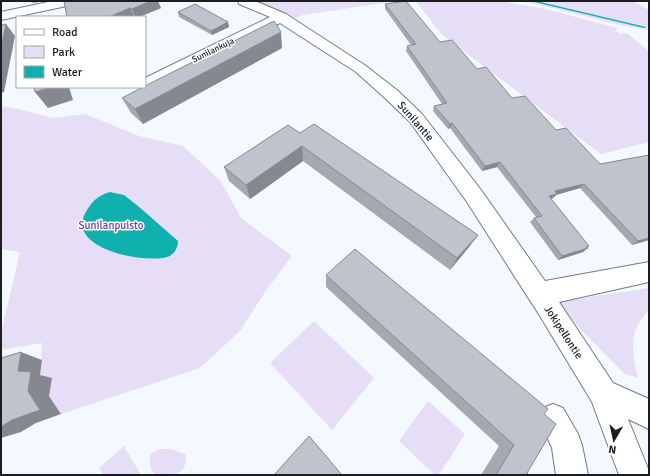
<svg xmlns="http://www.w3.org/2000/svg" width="650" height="476" viewBox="0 0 650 476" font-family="Signika,sans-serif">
  <rect width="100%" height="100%" fill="#f4f9ff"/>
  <g fill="#e6def7">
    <path d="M 254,1 L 397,1 L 303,15 L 295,18 L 281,11 Z"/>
    <path d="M 415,1 L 499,1 L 542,8 L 618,28 L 615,30 L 620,34 L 627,33 L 649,51 L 649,142 L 601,154 L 442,35 L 418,4 Z"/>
    <path d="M 519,1 L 632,1 L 649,10 L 649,30 C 605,24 563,8 519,1 Z"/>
    <path d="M 1,106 L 19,109 L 53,118 L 85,114 L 139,136 L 183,146 L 220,180 L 241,218 L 292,256 L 267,289 L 240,331 L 200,368 L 61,414 L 49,396 L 40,377 L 42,343 L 1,350 L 1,333 L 20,252 L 1,249 Z"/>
    <path d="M 649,288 L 649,309 C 628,333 632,349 638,378 L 625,374 L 581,330 L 557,302 Z"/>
    <path d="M 314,321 L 374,378 L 332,430 L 270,363 Z"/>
    <path d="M 428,401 L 465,434 L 439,475 L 435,475 L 399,441 Z"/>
    <path d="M 124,446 L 141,475 L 103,475 L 99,468 Z"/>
    <path d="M 159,449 L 172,449 L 186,455 C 187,476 173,475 156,475 C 149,468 149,463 151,454 Z"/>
  </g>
  <path fill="#10b0ae" d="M 110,192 L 124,195 L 138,206 L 178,241 C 178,248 174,255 167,257 C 143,264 62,248 87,210 C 93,200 99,195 110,192 Z"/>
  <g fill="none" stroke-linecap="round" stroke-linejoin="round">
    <path fill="#10b0ae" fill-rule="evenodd" d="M 530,1 L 536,1 L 646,27 L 644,28 Z"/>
    <g stroke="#737b83" stroke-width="2">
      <g id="minor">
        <path d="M 53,1 L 77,1 L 76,4 L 1,20 L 1,12 Z"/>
        <path d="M 238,1 L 255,1 L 286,14 L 366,66 L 398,91 L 422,114 L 481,190 L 545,281 L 649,262 L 649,282 L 559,302 L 613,383 L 649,399 L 649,429 L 628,419 L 649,471 L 649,475 L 619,475 L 592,402 L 540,316 L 467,202 L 410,122 L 386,99 L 356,72 L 280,23 L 151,87 L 145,89 L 139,87 L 145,87 L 145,78 L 270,17 L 239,4 Z"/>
        <path d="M 553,404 L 563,408 L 578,434 L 582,445 L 588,475 L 556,475 L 552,448 L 539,418 L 543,408 Z"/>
      </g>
    </g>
    <use href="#minor" fill="#fff" fill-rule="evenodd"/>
  </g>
  <g fill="#a5a8b1">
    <path d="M 64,1 L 161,8 L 139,17 L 65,17 L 67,17 Z"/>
    <path d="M 385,4 L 477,69 L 512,98 L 556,130 L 600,164 L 649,155 L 649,240 L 632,245 L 580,188 L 556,195 L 553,198 L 551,199 L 587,248 L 583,252 L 558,260 L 530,222 L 534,218 L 536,217 L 497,167 L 482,171 L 450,128 L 448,129 L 433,111 L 434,106 L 442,104 L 406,51 L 407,46 L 411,45 L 385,9 Z"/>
    <path d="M 178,12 L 228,22 L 229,27 L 212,35 L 179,17 Z"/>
    <path d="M 282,48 L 143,124 L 131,113 L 122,98 Z"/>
    <path d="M 300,133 L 478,235 L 469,247 L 450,270 L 303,161 L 250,199 L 229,181 L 224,167 Z"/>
    <path d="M 326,275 L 544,414 L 527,473 L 529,475 L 481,475 L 499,446 L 326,287 Z"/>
  </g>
  <g fill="#868890">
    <path d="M 31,1 L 45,1 L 33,3 Z"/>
    <path d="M 151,1 L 158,1 L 161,8 L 139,17 L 135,17 L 132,9 Z"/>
    <path d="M 130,8 L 134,17 L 109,17 Z"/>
    <path d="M 228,22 L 229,27 L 212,35 L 211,31 Z"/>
    <path d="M 6,24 L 15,36 L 4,92 L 1,93 L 1,48 Z"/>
    <path d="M 281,32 L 282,48 L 143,124 L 135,109 Z"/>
    <path d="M 53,87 L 69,87 L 73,100 L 48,108 L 35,92 Z"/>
    <path d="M 452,123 L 450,128 L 448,129 L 450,124 Z"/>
    <path d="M 302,146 L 303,161 L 250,199 L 246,185 Z"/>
    <path d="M 500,162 L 497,167 L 482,171 L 485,166 Z"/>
    <path d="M 584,184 L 580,188 L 556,195 L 553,198 L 545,201 L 549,196 L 555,191 Z"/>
    <path d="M 478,235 L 469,247 L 450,270 L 457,258 Z"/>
    <path d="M 649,238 L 649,240 L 632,245 L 638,241 Z"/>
    <path d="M 589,246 L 585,249 L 588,248 L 583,252 L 558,260 L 562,256 Z"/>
    <path d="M 21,352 L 42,360 L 40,375 L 52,378 L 49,396 L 61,414 L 36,423 L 21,432 L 1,438 L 1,427 L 28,391 L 18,371 Z"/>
  </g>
  <g fill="#c0c3ce" stroke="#868890">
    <path d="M 64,1 L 151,1 L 132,9 L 130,8 L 109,17 L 65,17 L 67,17 Z"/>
    <path d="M 406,1 L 440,42 L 452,40 L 477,69 L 486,67 L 512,98 L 525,96 L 556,130 L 566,128 L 600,164 L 649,155 L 649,238 L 638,241 L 584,184 L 555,191 L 557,194 L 549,196 L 589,246 L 586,247 L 588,248 L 562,256 L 534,218 L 542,216 L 500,162 L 485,166 L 452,123 L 450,124 L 434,106 L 447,103 L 407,46 L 416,44 L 385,4 Z"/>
    <path d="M 195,4 L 228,22 L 211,31 L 178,12 Z"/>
    <path d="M 274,21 L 281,32 L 135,109 L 122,98 L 143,87 L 145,87 L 145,86 Z"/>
    <path d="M 6,24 L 1,48 L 1,25 Z"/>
    <path d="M 34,87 L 53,87 L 35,92 Z"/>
    <path d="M 314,124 L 478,235 L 457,258 L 302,146 L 246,185 L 224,167 L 288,125 L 300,133 Z"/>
    <path d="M 355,249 L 548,409 L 544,414 L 556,424 L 527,473 L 529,475 L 496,475 L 514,445 L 326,275 Z"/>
    <path d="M 21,352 L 18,371 L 31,372 L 28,391 L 40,410 L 12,420 L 1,427 L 1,358 Z"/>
    <path d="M 309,436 L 342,475 L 274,475 Z"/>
  </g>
  <g text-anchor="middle" stroke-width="3" stroke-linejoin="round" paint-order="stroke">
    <g font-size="9" fill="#1b1e21" stroke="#fff">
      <text transform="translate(213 50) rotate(-26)" y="3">Sunilankuja</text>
    </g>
    <g font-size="11" fill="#1b1e21" stroke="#fff">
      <text transform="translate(416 121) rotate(49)" y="4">Sunilantie</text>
      <text transform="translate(564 332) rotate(57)" y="4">Jokipellontie</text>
    </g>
    <g font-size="11" fill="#643c98" stroke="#fff">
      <text x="111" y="229">Sunilanpuisto</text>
    </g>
  </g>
  <rect width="650" height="476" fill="none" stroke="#1b1e21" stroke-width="4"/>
  <rect x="16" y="16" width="130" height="72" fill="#ffffff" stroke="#a4a5a6"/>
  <rect x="24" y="29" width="20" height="6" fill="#ffffff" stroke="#a4a5a6"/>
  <text x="52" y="36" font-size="12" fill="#1b1e21">Road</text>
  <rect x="24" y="46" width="20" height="12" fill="#e6def7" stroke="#a4a5a6"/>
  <text x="52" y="56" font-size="12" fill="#1b1e21">Park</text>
  <rect x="24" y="66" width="20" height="12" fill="#10b0ae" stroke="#a4a5a6"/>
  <text x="52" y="76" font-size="12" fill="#1b1e21">Water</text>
  <g transform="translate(614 440) rotate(189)" stroke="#ffffff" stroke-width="3" paint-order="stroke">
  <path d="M0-3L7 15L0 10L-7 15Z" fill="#1b1e21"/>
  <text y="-6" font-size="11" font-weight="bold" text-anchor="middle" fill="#1b1e21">N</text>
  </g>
</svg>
